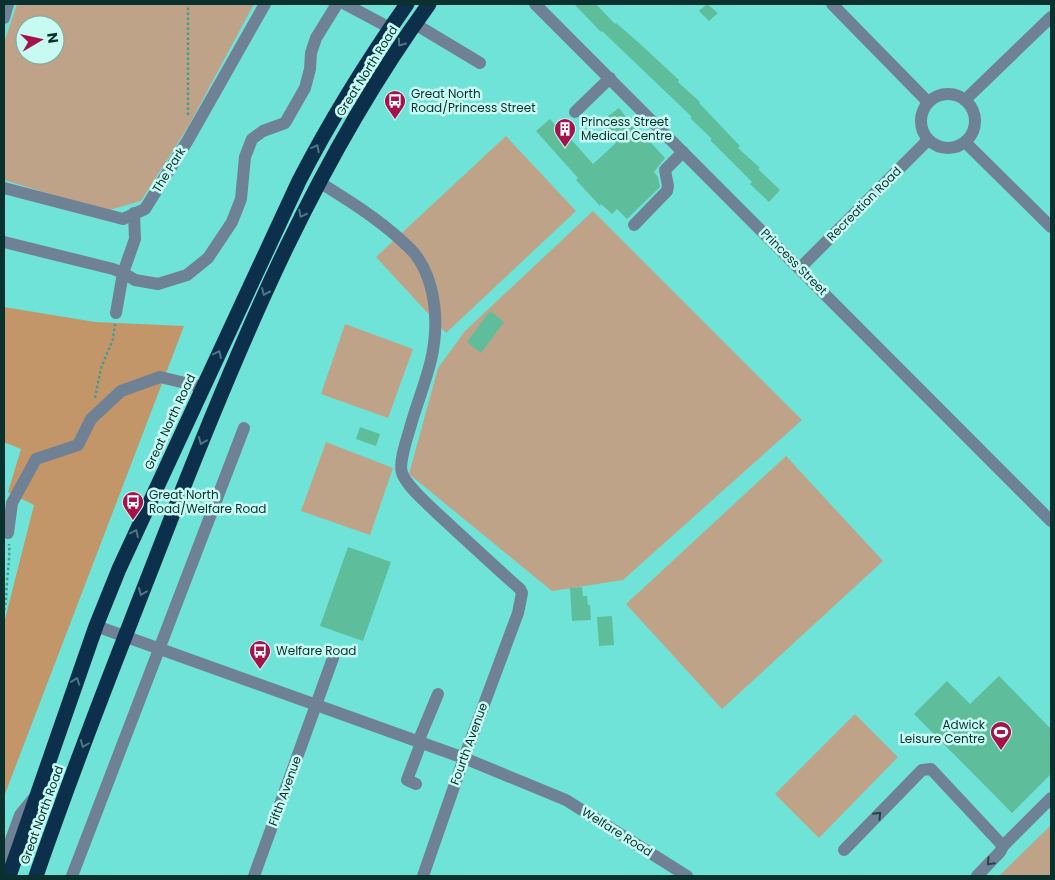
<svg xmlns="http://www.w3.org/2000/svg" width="1055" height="880" viewBox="0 0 1055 880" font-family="Poppins,sans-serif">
  <rect width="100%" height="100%" fill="#70e3d8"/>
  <g fill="#bea388" fill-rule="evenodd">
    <path d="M 17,4 L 254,4 L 188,127 L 141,201 L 106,211 L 4,180 L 4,43 ZM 25,25 L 55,25 L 55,55 L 25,55 Z"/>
    <path d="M 506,136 L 576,211 L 446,333 L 376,257 Z"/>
    <path d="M 593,211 L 802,420 L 623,580 L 552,591 L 409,474 L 438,368 L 465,331 Z"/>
    <path d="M 345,324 L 413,349 L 388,418 L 321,394 Z"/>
    <path d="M 326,442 L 393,468 L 370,535 L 301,511 Z"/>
    <path d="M 786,456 L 883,561 L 722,709 L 626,604 Z"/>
    <path d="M 855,714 L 898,757 L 819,838 L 775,794 Z"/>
    <path d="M 1051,825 L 1051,876 L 999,876 Z"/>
  </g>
  <path fill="#c29668" d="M 4,307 L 95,322 L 184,326 L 5,794 L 4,784 L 4,623 L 34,505 L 8,492 L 21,449 L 4,442 Z"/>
  <g fill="#5ebe9b">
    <path d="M 574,4 L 596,4 L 615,24 L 616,23 L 639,43 L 679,80 L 678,82 L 700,102 L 699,103 L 740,146 L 738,148 L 760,168 L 758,169 L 780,190 L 769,202 L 750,184 L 752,182 L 710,140 L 712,139 L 690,118 L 692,117 L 624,52 L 602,31 L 601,32 Z"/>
    <path d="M 707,4 L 718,13 L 709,21 L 699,11 Z"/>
    <path d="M 619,108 L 638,133 L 640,131 L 665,158 L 654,172 L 658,177 L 660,187 L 627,219 L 617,209 L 612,214 L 601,204 L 600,206 L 576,180 L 578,178 L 536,131 L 550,119 L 557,127 L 564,120 L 575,132 L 569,137 L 593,164 L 616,143 L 600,122 Z"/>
    <path d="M 490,311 L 504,322 L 481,353 L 467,342 Z"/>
    <path d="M 360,427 L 380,434 L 376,446 L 356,439 Z"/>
    <path d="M 348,547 L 391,562 L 363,641 L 320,626 Z"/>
    <path d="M 582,587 L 583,596 L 587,596 L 588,605 L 590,605 L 591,620 L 572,621 L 570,588 Z"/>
    <path d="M 612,616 L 614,645 L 599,646 L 597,617 Z"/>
    <path d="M 999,676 L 1051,729 L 1051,774 L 1012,813 L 914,714 L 947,681 L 970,704 Z"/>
  </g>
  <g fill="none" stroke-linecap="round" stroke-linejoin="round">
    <g stroke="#479a92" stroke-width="2.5" stroke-dasharray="2.5 2.5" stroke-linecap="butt">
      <path d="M 188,115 L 188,4"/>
      <path d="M 95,398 L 101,368 L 113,339 L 115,324"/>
      <path d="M 4,610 C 7,600 6,592 7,582 C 8,568 10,557 9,544"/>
    </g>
    <g stroke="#6f8295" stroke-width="12">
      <path d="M 345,4 L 390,28"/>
      <path d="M 535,4 L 1051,521"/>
      <path d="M 832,4 L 928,102"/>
      <path d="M 4,18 L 8,4"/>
      <path d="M 415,24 L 480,63"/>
      <circle cx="948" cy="121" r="27"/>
      <path d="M 965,100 L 1051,17"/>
      <path d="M 575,112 L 610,78"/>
      <path d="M 965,142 L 1051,227"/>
      <path d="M 319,182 C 348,200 377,218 402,241 C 406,245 412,250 415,254 C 437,283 439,326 431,360 C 426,381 418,401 412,421 C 409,433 398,462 402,473 C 407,487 428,504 439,515 C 466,540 493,565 520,589 L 522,593 L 518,613 L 464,758 L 423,876"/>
      <path d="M 4,188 L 123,219 L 145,209 L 188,140 L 265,4"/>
      <path d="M 634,225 L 667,191 L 668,186 L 665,170 L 683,152"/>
      <path d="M 4,242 L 113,269 L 123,273 L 135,280 L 158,284 L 187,275 L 208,258 L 232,222 L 241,199 L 245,157 L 252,139 L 263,131 L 285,123 L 305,88 L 310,69 L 311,53 L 316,38 L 337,4"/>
      <path d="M 800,268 L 928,140"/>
      <path d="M 116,313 L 123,273 L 135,239 L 134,213"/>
      <path d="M 8,533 L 12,503 L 36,459 L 78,445 L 91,419 L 121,391 L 160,377 L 202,387"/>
      <path d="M 96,626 L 464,758 L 566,800 L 687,876"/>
      <path d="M 418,742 L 438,694"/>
      <path d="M 416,784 L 407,780 L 421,743"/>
      <path d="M 844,850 L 922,770 L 931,769 L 1003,846"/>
      <path d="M 4,859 L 20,815 L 33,799"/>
      <path d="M 72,876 L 244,428"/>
      <path d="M 254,876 L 333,658"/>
      <path d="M 977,876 L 1000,852 L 1003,846 L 1051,798"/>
    </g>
    <g stroke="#0c2f4b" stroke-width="15">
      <path d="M 9,876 L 96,626 L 119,569 L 299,181 C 331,119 367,61 407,4"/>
      <path d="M 36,876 C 79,752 128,629 176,506 C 245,331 318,157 429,4"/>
    </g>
  </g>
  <defs><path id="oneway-chevron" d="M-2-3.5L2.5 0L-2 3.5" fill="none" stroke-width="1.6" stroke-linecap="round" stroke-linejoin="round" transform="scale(1.25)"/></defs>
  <g stroke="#4d7686">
    <use href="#oneway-chevron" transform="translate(401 43) rotate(125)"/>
    <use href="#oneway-chevron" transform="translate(316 148) rotate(-62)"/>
    <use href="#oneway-chevron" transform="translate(302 214) rotate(117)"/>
    <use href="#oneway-chevron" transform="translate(265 292) rotate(114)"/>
    <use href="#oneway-chevron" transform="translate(218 354) rotate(-65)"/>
    <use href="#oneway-chevron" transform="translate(202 441) rotate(112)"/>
    <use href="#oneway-chevron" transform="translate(135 533) rotate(-65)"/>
    <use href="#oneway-chevron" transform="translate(142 592) rotate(112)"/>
    <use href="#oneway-chevron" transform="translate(76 681) rotate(-71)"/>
    <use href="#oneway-chevron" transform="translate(84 744) rotate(111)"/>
  </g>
  <g stroke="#244548">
    <use href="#oneway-chevron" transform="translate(878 815) rotate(-46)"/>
    <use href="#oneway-chevron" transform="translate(990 862) rotate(134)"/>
  </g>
  <defs>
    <g id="bus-pin" transform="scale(1.125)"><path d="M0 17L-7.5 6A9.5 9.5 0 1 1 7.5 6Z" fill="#a6124a" stroke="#c6faf3"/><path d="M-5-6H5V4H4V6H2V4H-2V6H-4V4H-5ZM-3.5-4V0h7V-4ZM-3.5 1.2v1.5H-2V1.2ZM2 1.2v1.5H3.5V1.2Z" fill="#fff"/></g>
    <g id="building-pin" transform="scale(1.125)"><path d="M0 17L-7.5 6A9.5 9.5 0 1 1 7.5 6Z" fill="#a6124a" stroke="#c6faf3"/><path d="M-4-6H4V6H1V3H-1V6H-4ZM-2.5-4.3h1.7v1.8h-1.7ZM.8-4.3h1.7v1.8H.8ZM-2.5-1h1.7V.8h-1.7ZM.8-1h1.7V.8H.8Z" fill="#fff"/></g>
    <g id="stadium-pin" transform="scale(1.125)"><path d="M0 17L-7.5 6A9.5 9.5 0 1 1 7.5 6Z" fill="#a6124a" stroke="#c6faf3"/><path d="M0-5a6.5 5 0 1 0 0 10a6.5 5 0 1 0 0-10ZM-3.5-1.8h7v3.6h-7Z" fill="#fff"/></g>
  </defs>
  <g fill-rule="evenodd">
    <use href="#bus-pin" x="395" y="101"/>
    <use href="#building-pin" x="565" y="129"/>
    <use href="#bus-pin" x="133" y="502"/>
    <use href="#bus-pin" x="260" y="651"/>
    <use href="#stadium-pin" x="1001" y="732"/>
  </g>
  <g text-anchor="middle" stroke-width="5" stroke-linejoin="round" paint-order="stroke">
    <g font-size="12" fill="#0b312e" stroke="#c6faf3">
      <text transform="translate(367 71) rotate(-58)" y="4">Great North Road</text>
      <text transform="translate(169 170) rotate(-58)" y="4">The Park</text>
      <text transform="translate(864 204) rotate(-45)" y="4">Recreation Road</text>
      <text transform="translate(794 262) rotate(45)" y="4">Princess Street</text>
      <text transform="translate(170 422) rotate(-65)" y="4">Great North Road</text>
      <text transform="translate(469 744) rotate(-70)" y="4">Fourth Avenue</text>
      <text transform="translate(285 791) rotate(-70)" y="4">Fifth Avenue</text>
      <text transform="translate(42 815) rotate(-70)" y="4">Great North Road</text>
      <text transform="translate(617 832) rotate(32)" y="4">Welfare Road</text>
    </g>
    <g font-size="12" fill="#0b312e" stroke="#c6faf3" text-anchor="start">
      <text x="411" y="98">Great North<tspan x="411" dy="14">Road/Princess Street</tspan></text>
      <text x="581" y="126">Princess Street<tspan x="581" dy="14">Medical Centre</tspan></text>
      <text x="149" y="499">Great North<tspan x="149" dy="14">Road/Welfare Road</tspan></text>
      <text x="276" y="655">Welfare Road</text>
      <text x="985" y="729" text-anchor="end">Adwick<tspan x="985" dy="14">Leisure Centre</tspan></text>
    </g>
  </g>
  <rect width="1055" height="880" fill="none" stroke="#0b312e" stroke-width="10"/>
  <g transform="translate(40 40) rotate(81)"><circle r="24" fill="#c6faf3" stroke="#7baaa4"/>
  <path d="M0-4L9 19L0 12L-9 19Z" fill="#a6124a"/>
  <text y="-8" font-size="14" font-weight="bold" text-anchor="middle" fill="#0b312e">N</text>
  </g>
</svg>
